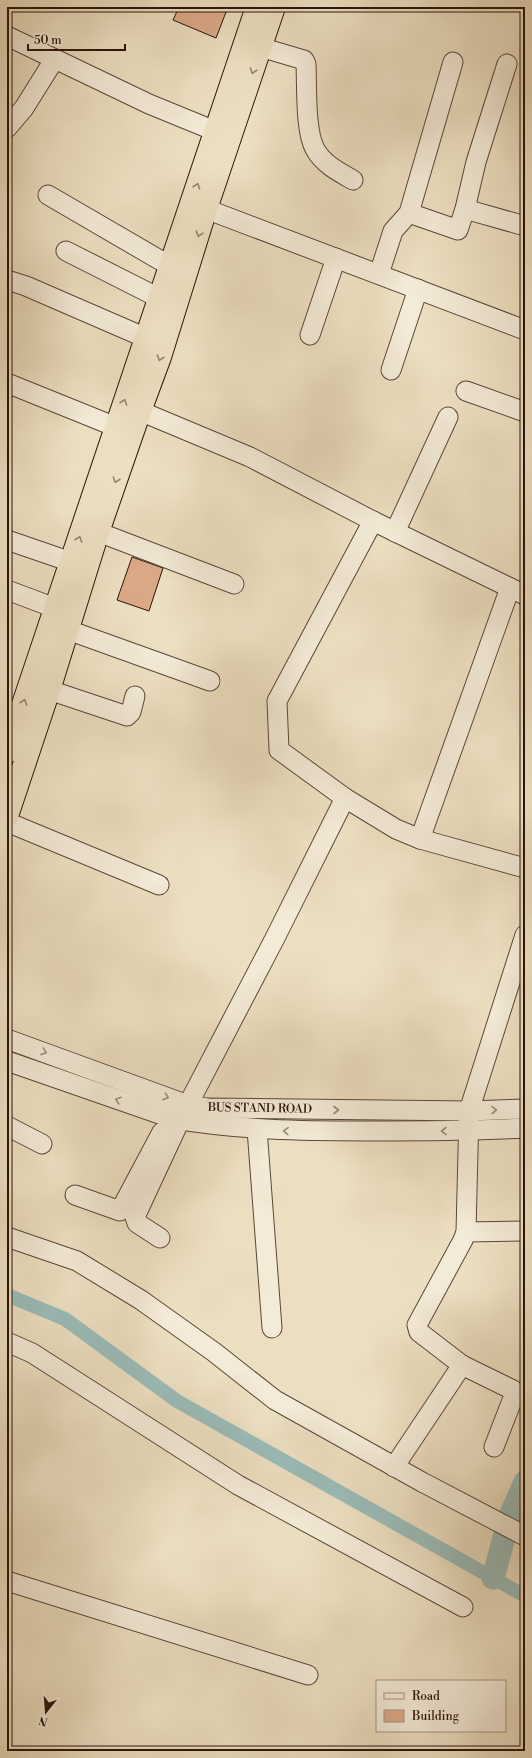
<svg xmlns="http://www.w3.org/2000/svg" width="532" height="1758" viewBox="0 0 532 1758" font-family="'Libre Bodoni',serif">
  <rect width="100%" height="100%" fill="#ecdfc1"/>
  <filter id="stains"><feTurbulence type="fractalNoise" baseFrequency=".005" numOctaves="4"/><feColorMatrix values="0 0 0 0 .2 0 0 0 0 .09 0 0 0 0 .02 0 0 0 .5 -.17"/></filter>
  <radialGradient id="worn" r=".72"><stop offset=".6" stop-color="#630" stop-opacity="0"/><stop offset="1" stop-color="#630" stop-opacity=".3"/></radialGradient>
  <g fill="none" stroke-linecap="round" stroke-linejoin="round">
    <path stroke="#9abcb9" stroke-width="14" d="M 7,1295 L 65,1319 L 177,1401 L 525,1596"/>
    <path stroke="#9abcb9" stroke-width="23" d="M 493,1578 L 510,1516 L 525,1482"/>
  </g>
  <g fill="#dca987" stroke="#29140a">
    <path d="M 179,7 L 228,7 L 216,38 L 173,20 Z"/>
    <path d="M 132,557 L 163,568 L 149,611 L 117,600 Z"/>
  </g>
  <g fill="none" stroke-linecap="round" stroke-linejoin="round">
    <g stroke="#5a4738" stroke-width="21">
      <g id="minor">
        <path d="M 7,36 L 149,104 L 215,131"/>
        <path d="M 260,47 L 304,60 L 306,64 C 307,86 305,131 315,149 C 323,164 339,172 353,180"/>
        <path d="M 7,128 L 24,108 L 54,60"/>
        <path d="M 48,195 L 170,266"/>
        <path d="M 206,209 L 525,330"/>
        <path d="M 465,209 L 525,226"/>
        <path d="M 409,213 L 458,230 L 465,209 L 476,162 L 507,64"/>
        <path d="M 66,251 L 159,298"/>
        <path d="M 379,274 L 393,231 L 409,213 L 453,62"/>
        <path d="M 7,280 L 26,286 L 146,338"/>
        <path d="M 310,335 L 336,258"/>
        <path d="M 391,370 L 418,289"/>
        <path d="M 7,383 L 116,427"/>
        <path d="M 466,391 L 525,412"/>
        <path d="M 140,411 L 250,457 L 373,521 L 525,595"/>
        <path d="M 98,532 L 234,584"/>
        <path d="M 395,532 L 448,417"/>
        <path d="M 7,540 L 71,562"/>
        <path d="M 7,590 L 55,608"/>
        <path d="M 68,630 L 210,681"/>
        <path d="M 49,690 L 127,716 L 131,712 L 135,696"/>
        <path d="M 345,798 L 279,750 L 277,701 L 373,521"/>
        <path d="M 7,822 L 159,885"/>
        <path d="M 420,839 L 510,588"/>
        <path d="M 7,1039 L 188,1105 L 207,1108 L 469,1111 L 525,1109"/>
        <path d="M 7,1061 L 174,1119 C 238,1130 302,1131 367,1131 C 420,1131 472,1131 525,1128"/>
        <path d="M 7,1126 L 42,1144"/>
        <path d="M 257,1129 L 272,1328"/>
        <path d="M 75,1195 L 120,1211 L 162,1132"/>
        <path d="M 466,1232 L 525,1231"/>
        <path d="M 7,1237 L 77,1261 L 141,1300 L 214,1352 L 275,1400 L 422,1482 L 525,1536"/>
        <path d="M 160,1238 L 137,1223 L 135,1217 L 180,1120 L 275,938 L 345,798 L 396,829 L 420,839 L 525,868"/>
        <path d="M 7,1342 L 32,1353 L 238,1485 L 463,1607"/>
        <path d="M 494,1447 L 513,1398 L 513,1390 L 462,1365 L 419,1332 L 417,1325 L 463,1240 L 466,1232 L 469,1111 L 525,935"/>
        <path d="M 394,1467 L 462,1365"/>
        <path d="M 7,1581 L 308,1675"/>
      </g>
    </g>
    <g stroke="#29140a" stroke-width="24">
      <g id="highway">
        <path d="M 7,752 L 257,7"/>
        <path d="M 7,816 L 49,690 L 98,532 L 140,411 L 160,357 L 206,209 L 274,7"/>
      </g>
    </g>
    <use href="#minor" stroke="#f3ead7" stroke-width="19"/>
    <use href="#highway" stroke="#ecdfc1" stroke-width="22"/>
  </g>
  <defs><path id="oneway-chevron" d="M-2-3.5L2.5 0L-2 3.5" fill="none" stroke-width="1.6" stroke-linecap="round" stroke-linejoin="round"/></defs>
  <g stroke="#94846f">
    <use href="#oneway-chevron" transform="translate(253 71) rotate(108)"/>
    <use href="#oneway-chevron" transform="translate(197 186) rotate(-71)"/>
    <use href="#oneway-chevron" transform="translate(199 234) rotate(107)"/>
    <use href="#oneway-chevron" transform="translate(160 358) rotate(109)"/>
    <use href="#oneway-chevron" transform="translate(124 402) rotate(-71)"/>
    <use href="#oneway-chevron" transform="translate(116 480) rotate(109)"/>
    <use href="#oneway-chevron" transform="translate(79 539) rotate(-71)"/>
    <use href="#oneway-chevron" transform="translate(24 702) rotate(-71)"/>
  </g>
  <g stroke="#988a7b">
    <use href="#oneway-chevron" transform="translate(44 1052) rotate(20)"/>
    <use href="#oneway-chevron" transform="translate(166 1097) rotate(20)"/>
    <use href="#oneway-chevron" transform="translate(118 1100) rotate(-161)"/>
    <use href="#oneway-chevron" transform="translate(336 1110)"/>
    <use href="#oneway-chevron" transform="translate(494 1110) rotate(-2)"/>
    <use href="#oneway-chevron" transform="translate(286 1131) rotate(-178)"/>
    <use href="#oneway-chevron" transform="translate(444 1131) rotate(180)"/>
  </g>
  <g text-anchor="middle" stroke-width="3" stroke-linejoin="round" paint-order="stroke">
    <g font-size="12" fill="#29140a" stroke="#f3ead7">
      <text transform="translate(260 1108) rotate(1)" y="4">BUS STAND ROAD</text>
    </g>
  </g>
  <rect width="532" height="1758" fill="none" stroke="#ecdfc1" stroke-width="24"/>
  <rect x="8" y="8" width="516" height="1742" fill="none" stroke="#29140a" stroke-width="2"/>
  <rect x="12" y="12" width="508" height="1734" fill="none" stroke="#29140a"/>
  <rect x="376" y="1680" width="130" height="52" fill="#f3ead7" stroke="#a29485"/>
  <rect x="384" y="1693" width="20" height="6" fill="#f3ead7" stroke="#a29485"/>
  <text x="412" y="1700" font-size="12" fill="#29140a">Road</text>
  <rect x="384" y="1710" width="20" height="12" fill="#dca987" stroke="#a29485"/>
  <text x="412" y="1720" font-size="12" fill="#29140a">Building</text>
  <g transform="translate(46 1712) rotate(197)" stroke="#f3ead7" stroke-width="3" paint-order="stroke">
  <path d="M0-3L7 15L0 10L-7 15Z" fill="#29140a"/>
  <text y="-6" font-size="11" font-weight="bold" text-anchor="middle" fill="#29140a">N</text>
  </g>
  <path d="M28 44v6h97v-6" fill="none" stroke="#29140a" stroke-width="2"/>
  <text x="34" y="44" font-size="12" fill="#29140a" stroke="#f3ead7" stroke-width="3" paint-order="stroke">50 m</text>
  <rect width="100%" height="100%" filter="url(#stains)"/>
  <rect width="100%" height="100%" fill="url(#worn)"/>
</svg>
